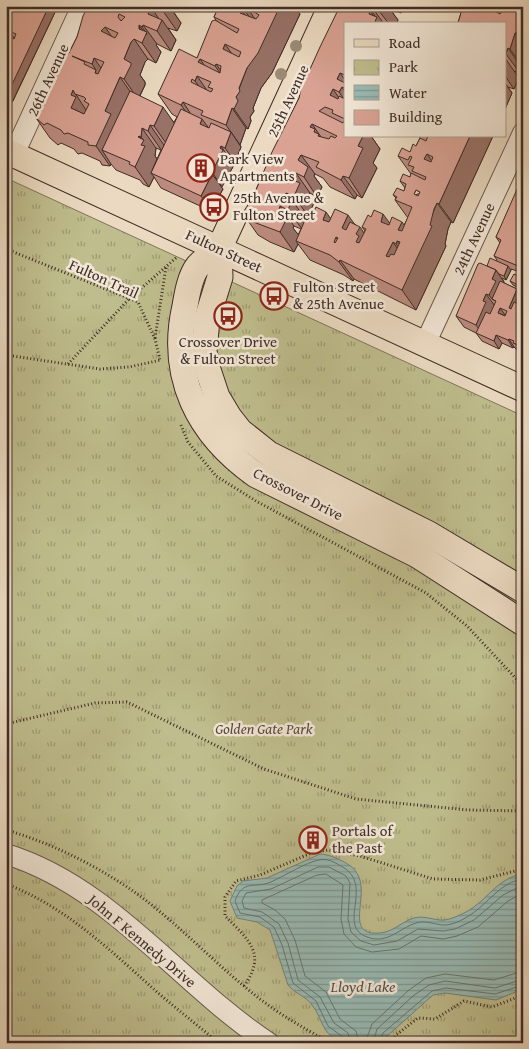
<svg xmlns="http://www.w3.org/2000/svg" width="529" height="1049" viewBox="0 0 529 1049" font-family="'Gentium Book Plus',serif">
  <defs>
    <pattern id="park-tufts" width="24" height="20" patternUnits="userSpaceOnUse" patternTransform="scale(1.25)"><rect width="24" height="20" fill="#bfbd8d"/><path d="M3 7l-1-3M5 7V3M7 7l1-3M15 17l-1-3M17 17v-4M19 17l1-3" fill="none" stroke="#9d9a73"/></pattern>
    <pattern id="water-rules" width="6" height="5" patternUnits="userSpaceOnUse" patternTransform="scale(1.25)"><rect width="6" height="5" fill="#98bab4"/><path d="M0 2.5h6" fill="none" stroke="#7d9892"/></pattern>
  </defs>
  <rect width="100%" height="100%" fill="#ebdac1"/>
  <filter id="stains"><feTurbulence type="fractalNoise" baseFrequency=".004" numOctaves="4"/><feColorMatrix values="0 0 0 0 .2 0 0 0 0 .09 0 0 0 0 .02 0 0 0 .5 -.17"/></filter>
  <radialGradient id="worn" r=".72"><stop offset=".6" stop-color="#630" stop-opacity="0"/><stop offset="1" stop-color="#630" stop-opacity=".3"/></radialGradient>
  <path fill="url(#park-tufts)" stroke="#7f755a" d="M 6,178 L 523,416 L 523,1043 L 6,1043 Z"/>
  <path fill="url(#water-rules)" stroke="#74827b" d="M 320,854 C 330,855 337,858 346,863 C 380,881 342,929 372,933 C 392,935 398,923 414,918 C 425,915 435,921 445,920 C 452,919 460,915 466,912 C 487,901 498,877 523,874 L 523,989 L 496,1000 L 445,993 L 433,995 L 386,1037 L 383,1043 C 364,1043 337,1048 325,1029 C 320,1021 318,1012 312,1005 C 306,996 295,994 288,985 L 270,930 L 257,922 L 237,918 L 230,901 L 237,886 L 243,881 L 267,878 Z"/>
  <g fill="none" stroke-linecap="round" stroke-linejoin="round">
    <g stroke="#6c746d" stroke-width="1">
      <path d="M 345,1043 L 343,1037 L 328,1026 L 316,1001 L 293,983 L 282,945 L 274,927 L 260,917 L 240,913 L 235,901 C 243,879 253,889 271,882 C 284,876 307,862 319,860 C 327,858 334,862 341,866 C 377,885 333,928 370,938 C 389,943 400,928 416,923 C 424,920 434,924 442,925 C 451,926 463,920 470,915 C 488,904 500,882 523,879"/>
      <path d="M 351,1043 L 348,1033 L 334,1023 L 320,997 L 298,980 L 288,943 L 279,924 L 262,912 L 244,908 L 242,901 L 246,893 L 271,889 L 318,867 L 329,867 L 346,876 L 350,883 L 348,919 L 351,932 L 361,941 L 374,945 L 397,941 L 418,929 L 443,931 L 455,929 L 474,920 L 503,895 L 523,885"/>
      <path d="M 359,1043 L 356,1031 L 340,1019 L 326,992 L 305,976 L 295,940 L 285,919 L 275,910 L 262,903 L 262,900 L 317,875 L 326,874 L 343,885 L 341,919 L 344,934 L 356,947 L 372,952 L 399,949 L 421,936 L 443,939 L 457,936 L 478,927 L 508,901 L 523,893"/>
      <path d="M 365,1043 L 372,1024 L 409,990 L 426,978 L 445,974 L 494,980 L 523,971"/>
      <path d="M 373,1043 L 377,1029 L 413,996 L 429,985 L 445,981 L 495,988 L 523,979"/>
      <path d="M 379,1043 L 383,1033 L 432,991 L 446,988 L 495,994 L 523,985"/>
    </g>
    <g stroke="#6a584d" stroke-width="22">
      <g id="minor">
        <path d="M 14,154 L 82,6"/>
        <path d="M 425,344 L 523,133"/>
        <path d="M 6,854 C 112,887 179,984 269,1043"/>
      </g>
    </g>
    <g stroke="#3f2d26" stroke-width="27">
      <g id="major">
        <path d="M 331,6 L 219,249 C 213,255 203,260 198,266 C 190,276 187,294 185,306 C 169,377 198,434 256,475 L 417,555 L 523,623"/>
        <path d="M 6,151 L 523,389"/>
        <path d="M 219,249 L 220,277 L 207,319 L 204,351 L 207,367 L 217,397 L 229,417 L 240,431 L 269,454 L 429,534 L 523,590"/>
      </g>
    </g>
    <g stroke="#3f2d26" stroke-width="3" stroke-dasharray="1 2.5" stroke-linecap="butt">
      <path d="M 6,249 L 138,302 L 155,339 L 160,360"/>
      <path d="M 155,338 L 166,267"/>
      <path d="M 6,355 L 100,369 L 129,367 L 161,360"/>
      <path d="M 68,364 L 129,299 L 177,257"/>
      <path d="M 181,425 L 188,442 L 216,476 L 256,501 L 426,593 L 467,626 L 523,686"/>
      <path d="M 6,724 L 95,703 L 127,702 L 264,769 L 356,799 L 468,810 L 523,811"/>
      <path d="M 6,830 C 52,843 97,866 136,893 C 180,925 217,966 260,999 C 282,1016 307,1030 331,1043"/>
      <path d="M 6,884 C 65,906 111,951 157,992 C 177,1009 198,1026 219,1043"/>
      <path d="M 244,986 C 267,954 249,940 225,916 L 225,897 L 236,881 L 260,875 L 311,853 L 328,850 L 360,856 L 433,879 L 480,880 L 523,869"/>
      <path d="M 391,1043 L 396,1035 L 418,1018 L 435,1019 L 464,1001 L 492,1007 L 523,995"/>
    </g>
    <use href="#minor" stroke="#f2e7d7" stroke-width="20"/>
    <use href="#major" stroke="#ebdac1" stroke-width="25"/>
  </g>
  <g fill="#9b8b77">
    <circle cx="296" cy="46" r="6"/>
    <circle cx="281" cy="74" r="6"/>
  </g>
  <g fill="#bb8b7e" stroke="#3f2d26" fill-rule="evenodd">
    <path d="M 6,6 L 58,6 L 13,101 Z"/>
    <path d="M 88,6 L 178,6 L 176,12 L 173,11 L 181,23 L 177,31 L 168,28 L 176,40 L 171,51 L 157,44 L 156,45 L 161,52 L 156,63 L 148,59 L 145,62 L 140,75 L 145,82 L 145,85 L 140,96 L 174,122 L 177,117 L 172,114 L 158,94 L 197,58 L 217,22 L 214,17 L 219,6 L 296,9 L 300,14 L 272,73 L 261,88 L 253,108 L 254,111 L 250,117 L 251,121 L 248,129 L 246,128 L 240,145 L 241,147 L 235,162 L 231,161 L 234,165 L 221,187 L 223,189 L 211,211 L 161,188 L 154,177 L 149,187 L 143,184 L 140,180 L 116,170 L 111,164 L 110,166 L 102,165 L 100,161 L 82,153 L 78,154 L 74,149 L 61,143 L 58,145 L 50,138 L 36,118 L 77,37 ZM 156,148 L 161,150 L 157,159 L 155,156 Z"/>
    <path d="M 340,6 L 404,6 L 401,13 L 394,10 L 392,12 L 398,20 L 396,24 L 345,24 L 345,136 L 371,136 L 380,149 L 373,163 L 377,168 L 362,198 L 357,195 L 355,199 L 330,187 L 323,178 L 315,174 L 314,176 L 322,187 L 317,197 L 310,193 L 309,195 L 314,203 L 309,213 L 355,224 L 364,233 L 365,231 L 362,227 L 389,223 L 404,225 L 408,218 L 395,200 L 396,198 L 393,195 L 404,191 L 405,188 L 400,181 L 410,177 L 411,174 L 398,156 L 410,152 L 416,146 L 420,138 L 419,136 L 493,136 L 453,223 L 451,222 L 448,229 L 445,244 L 446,246 L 416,310 L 354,279 L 353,281 L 344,275 L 310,260 L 298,244 L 294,252 L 270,242 L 258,235 L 244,215 L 299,98 ZM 416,190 L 420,192 L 419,194 L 417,194 L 416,195 L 414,194 ZM 302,213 L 307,216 L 306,219 ZM 294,226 L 301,229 L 298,235 L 293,228 Z"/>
    <path d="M 463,6 L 523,6 L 523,68 L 522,68 L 520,73 L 514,71 L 519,78 L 514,89 L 508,87 L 512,93 L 505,109 L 505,24 L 458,24 L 458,23 Z"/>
    <path d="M 523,173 L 523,273 L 511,269 L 511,270 L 506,280 L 502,278 L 504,282 L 504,283 L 517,289 L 523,297 L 519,304 L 523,306 L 523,353 L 518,351 L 514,347 L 513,348 L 502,343 L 499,349 L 482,341 L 476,333 L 464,327 L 456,316 L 487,266 L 497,260 L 494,256 L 500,243 L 496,237 L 520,188 L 517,184 Z"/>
    <path d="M 523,279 L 523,284 L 521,289 L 513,285 L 510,281 Z"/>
    <path d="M 316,831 L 319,835 L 320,843 L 306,846 L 304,841 Z"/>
  </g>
  <g fill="#987167" stroke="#3f2d26">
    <path d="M 49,6 L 58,6 L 6,115 L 6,91 Z"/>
    <path d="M 163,6 L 169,6 L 181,23 L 177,31 L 163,11 Z"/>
    <path d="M 171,6 L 178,6 L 176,12 Z"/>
    <path d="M 280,6 L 297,6 L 296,9 L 300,14 L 272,73 L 261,88 L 253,108 L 254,111 L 250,117 L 251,121 L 248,129 L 234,109 L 236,97 L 247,68 Z"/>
    <path d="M 381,6 L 391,6 L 394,10 L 392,12 L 398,20 L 396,24 L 389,24 L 379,11 Z"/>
    <path d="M 396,6 L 404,6 L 401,13 Z"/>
    <path d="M 489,6 L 493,6 L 503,21 L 489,8 Z"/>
    <path d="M 151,7 L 161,22 L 162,20 L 176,40 L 171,51 L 157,31 L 148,14 Z"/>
    <path d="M 247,7 L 260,27 L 259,30 L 245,11 Z"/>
    <path d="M 372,7 L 384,24 L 374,24 L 369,14 L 370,11 L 376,19 L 376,18 L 371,10 Z"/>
    <path d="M 241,9 L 255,29 L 240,13 Z"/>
    <path d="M 523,17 L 523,37 L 519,31 Z"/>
    <path d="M 139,25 L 146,35 L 147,34 L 142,27 L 143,25 L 157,44 L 156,45 L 161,52 L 156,63 L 142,43 Z"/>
    <path d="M 105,27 L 119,47 L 101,31 Z"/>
    <path d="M 9,31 L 15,39 L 12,44 L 7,36 Z"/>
    <path d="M 515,33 L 523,44 L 523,67 L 510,49 Z"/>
    <path d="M 134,39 L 148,59 L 145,62 L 140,75 L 145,82 L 145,85 L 138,99 L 124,79 L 124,59 L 131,42 Z"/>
    <path d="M 225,44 L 239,64 L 223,49 Z"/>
    <path d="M 508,48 L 522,68 L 520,73 L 506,54 Z"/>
    <path d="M 94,58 L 108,78 L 106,83 L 95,73 L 96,70 L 92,64 Z"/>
    <path d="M 505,58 L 519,78 L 514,89 L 505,76 Z"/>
    <path d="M 200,59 L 214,79 L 198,62 Z"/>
    <path d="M 216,64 L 230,84 L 229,86 L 215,66 Z"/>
    <path d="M 340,73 L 345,80 L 345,89 L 337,79 Z"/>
    <path d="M 197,76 L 211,96 L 209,100 L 195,81 Z"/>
    <path d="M 120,77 L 134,97 L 102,150 L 111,164 L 110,166 L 96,146 L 105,111 Z"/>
    <path d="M 505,83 L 512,93 L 505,109 Z"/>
    <path d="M 342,87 L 345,92 L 345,101 L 339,92 Z"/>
    <path d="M 333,89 L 345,107 L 330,95 Z"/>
    <path d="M 73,90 L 86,110 L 90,117 L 71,108 L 71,95 Z"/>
    <path d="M 183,102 L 196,122 L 195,125 L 181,105 Z"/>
    <path d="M 163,107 L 177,127 L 168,146 L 154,126 Z"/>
    <path d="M 232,108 L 246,128 L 240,145 L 226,125 Z"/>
    <path d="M 202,119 L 213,134 L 200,124 Z"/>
    <path d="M 312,124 L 333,154 L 310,127 Z"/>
    <path d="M 150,125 L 164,145 L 162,151 L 148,131 Z"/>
    <path d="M 142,128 L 156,148 L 155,156 L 157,159 L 151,173 L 154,177 L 149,187 L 135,167 L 141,145 L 138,137 L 139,136 L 143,141 L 143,140 L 141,137 Z"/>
    <path d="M 231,132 L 241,147 L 235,162 L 225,148 Z"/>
    <path d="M 363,136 L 371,136 L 380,149 L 373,163 L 377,168 L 362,198 L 349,178 L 358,146 Z"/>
    <path d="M 470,136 L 493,136 L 453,223 L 439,204 Z"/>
    <path d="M 221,146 L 234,165 L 222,187 L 212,172 Z"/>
    <path d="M 427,154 L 441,174 L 424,159 Z"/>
    <path d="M 301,155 L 315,174 L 314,176 L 322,187 L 317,197 L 304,177 L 298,160 Z"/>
    <path d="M 296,173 L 310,193 L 309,195 L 314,203 L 308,216 L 294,196 L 293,180 Z"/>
    <path d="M 212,174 L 223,189 L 211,211 L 201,196 Z"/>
    <path d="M 343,176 L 357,195 L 355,199 L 341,180 Z"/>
    <path d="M 286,193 L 292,201 L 292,200 L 306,220 L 302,229 L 288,210 L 284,196 Z"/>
    <path d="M 437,203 L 451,222 L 448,229 L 445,244 L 446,246 L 416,310 L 402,290 Z"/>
    <path d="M 280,206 L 294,226 L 293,228 L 301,238 L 296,241 L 298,244 L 294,252 L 280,232 L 278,214 Z"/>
    <path d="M 326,212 L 340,232 L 336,239 L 323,220 Z"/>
    <path d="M 383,214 L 397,233 L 381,222 Z"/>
    <path d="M 348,215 L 358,229 L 360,227 L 373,246 L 370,262 L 342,228 Z"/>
    <path d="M 402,222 L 416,241 L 398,230 Z"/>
    <path d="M 397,241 L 411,260 L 410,263 L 396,244 Z"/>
    <path d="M 393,242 L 406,262 L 400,276 L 386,256 Z"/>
    <path d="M 340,260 L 354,279 L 353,281 L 339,262 Z"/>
    <path d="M 508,266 L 511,270 L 506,280 L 504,276 Z"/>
    <path d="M 496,270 L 504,282 L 496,301 L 492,299 L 489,295 L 492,279 Z"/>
    <path d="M 521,277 L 523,279 L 523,284 L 521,289 L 518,285 Z"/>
    <path d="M 517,289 L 523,297 L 514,316 L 509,308 Z"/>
    <path d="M 486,294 L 495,306 L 484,336 L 476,325 L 483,301 Z"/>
    <path d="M 500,308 L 506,316 L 498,313 Z"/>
    <path d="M 496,335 L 502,343 L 499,349 L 494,341 Z"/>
    <path d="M 509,339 L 514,347 L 513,348 L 508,340 Z"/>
    <path d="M 316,831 L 319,835 L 320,843 L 318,839 Z"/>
  </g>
  <g fill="#d9a293" stroke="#3f2d26" fill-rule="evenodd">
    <path d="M 6,6 L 49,6 L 8,93 L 6,91 ZM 9,31 L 16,34 L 14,39 L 7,36 Z"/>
    <path d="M 88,6 L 165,6 L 163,11 L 151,7 L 148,14 L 162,20 L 157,31 L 143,25 L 142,27 L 139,25 L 139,29 L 147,32 L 142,43 L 134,39 L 131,42 L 124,59 L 131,63 L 131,65 L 124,79 L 120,77 L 105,111 L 111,114 L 96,146 L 88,145 L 88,142 L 68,133 L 64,134 L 61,130 L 47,123 L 44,125 L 36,118 L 67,52 L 69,53 L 77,37 L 83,16 ZM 119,14 L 125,17 L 121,21 L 118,17 ZM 105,27 L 118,33 L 115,38 L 101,31 ZM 72,56 L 92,64 L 94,58 L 104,62 L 98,74 L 95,73 L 96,70 L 84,64 L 85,62 ZM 73,90 L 75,94 L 84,97 L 86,99 L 84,101 L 89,104 L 84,114 L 71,108 L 76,97 L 71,95 Z"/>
    <path d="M 219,6 L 280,6 L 258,53 L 247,68 L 239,88 L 240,91 L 236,97 L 238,101 L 234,109 L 232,108 L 226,125 L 201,115 L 203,111 L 183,102 L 181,105 L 158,94 L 179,49 L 197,58 L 212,21 L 215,20 L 237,33 L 239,29 L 214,17 ZM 247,7 L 259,15 L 256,19 L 240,13 L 241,9 L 245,11 ZM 225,44 L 241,52 L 239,57 L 223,49 ZM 200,59 L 215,66 L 216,64 L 221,66 L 220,73 L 198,62 ZM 197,76 L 211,82 L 208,87 L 213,89 L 211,92 L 191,82 L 192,79 L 195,81 Z"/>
    <path d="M 340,6 L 361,6 L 370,11 L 369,14 L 377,17 L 374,24 L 345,24 L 345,75 L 340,73 L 337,79 L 345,83 L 345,86 L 344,88 L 342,87 L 339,92 L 333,89 L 330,95 L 338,99 L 339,96 L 345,99 L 345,136 L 363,136 L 358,146 L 363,148 L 349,178 L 343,176 L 341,180 L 316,167 L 319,162 L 301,155 L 298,160 L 308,167 L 304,177 L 296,173 L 293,180 L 300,183 L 294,196 L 286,193 L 284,196 L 292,200 L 288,210 L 280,206 L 278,214 L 287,218 L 280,232 L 256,223 L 244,215 L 244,211 L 253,197 L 272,152 L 299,98 L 301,89 L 320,47 ZM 325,107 L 333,110 L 332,113 L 345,119 L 343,123 L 319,111 ZM 312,124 L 337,136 L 335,138 L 331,136 L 329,139 L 318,136 L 319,134 L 314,132 L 315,129 L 310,127 Z"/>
    <path d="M 363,6 L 381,6 L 379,11 L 372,7 L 371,10 Z"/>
    <path d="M 463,6 L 489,6 L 489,8 L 500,14 L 504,9 L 499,6 L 523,6 L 523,17 L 519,31 L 515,33 L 510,49 L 508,48 L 505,53 L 505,24 L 460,24 L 458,23 Z"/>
    <path d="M 130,91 L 163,107 L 154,126 L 150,125 L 148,131 L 142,128 L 141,137 L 139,136 L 138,137 L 144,140 L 141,145 L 145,146 L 135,167 L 129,164 L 130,162 L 102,150 Z"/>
    <path d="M 181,109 L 202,119 L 200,124 L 209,128 L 211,123 L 231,132 L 225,148 L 221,146 L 220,148 L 223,150 L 212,172 L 209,173 L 212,174 L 201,196 L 151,173 Z"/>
    <path d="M 428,136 L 470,136 L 439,204 L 437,203 L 434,209 L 430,225 L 432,226 L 402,290 L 340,260 L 339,262 L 330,255 L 296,241 L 308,213 L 312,215 L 316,207 L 326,212 L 323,220 L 329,222 L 335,209 L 348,215 L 342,228 L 346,230 L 350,222 L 360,227 L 356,234 L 359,236 L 356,242 L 359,243 L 366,229 L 362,227 L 368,215 L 371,217 L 374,210 L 383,214 L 381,222 L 389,225 L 392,217 L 402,222 L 398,230 L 402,231 L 412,207 L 395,200 L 397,197 L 393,195 L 397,188 L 404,191 L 406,184 L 400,181 L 403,174 L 410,177 L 411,173 L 425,180 L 426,177 L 412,171 L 414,167 L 408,165 L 412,157 L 410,156 L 408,160 L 398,156 L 402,148 L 410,152 L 413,144 L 416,146 L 420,138 L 426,141 ZM 427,154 L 433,157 L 431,162 L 424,159 ZM 416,190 L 420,192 L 418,196 L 414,194 ZM 336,237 L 338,238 L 335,243 L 334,242 ZM 397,241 L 400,242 L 394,255 L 391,254 L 389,257 L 386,256 L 393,242 L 396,244 Z"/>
    <path d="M 523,173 L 523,187 L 517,184 Z"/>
    <path d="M 518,187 L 523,189 L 523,268 L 494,256 L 501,240 L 496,237 Z"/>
    <path d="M 490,258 L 508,266 L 504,276 L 499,274 L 496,270 L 487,266 Z"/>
    <path d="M 480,263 L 496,270 L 492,279 L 496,281 L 489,295 L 486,294 L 483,301 L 486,302 L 476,325 L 456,316 L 478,264 Z"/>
    <path d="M 514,274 L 521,277 L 518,285 L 510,281 Z"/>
    <path d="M 500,281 L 517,289 L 509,308 L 511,309 L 514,302 L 523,306 L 523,308 L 520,314 L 523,315 L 523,347 L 513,343 L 514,341 L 509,339 L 508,340 L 496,335 L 494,341 L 476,333 L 486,312 L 490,314 L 496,301 L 492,299 ZM 500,308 L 507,311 L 505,316 L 498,313 Z"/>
    <path d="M 316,831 L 318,839 L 304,841 L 302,834 Z"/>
  </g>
  <defs>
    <g id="building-ring" transform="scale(1.4375)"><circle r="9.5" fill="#f2e7d7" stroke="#8f2418" stroke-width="1.5"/><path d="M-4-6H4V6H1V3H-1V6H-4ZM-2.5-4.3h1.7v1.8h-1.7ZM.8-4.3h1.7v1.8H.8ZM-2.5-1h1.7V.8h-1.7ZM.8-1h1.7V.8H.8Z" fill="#8f2418"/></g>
    <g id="bus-ring" transform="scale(1.4375)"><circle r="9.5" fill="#f2e7d7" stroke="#8f2418" stroke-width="1.5"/><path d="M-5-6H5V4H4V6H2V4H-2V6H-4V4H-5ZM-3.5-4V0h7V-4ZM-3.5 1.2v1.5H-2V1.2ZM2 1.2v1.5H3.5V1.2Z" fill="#8f2418"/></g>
  </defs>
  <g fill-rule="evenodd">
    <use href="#building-ring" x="201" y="168"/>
    <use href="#bus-ring" x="214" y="207"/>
    <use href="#bus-ring" x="274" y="296"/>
    <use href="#bus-ring" x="228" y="316"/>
    <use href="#building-ring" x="313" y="840"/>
  </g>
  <g text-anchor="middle" stroke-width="5" stroke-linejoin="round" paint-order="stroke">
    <g font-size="15" fill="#3f2d26" stroke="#f2e7d7">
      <text transform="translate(48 80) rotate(-65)" y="5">26th Avenue</text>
      <text transform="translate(288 101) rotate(-65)" y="5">25th Avenue</text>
      <text transform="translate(474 239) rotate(-65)" y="5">24th Avenue</text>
      <text transform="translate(224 251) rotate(25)" y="5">Fulton Street</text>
      <text transform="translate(104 279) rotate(24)" y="5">Fulton Trail</text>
      <text transform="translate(298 494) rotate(27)" y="5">Crossover Drive</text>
      <text transform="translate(142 941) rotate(40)" y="5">John F Kennedy Drive</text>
    </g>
    <g font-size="15" fill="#3f2d26" stroke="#f2e7d7" text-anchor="start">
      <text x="220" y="164">Park View<tspan x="220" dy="17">Apartments</tspan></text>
      <text x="233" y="203">25th Avenue &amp;<tspan x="233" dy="17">Fulton Street</tspan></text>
      <text x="293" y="292">Fulton Street<tspan x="293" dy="17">&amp; 25th Avenue</tspan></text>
      <text x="228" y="347" text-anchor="middle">Crossover Drive<tspan x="228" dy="17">&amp; Fulton Street</tspan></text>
      <text x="332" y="836">Portals of<tspan x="332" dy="17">the Past</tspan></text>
    </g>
    <g font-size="15" font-style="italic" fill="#594a3b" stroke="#f2e7d7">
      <text x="264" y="734">Golden Gate Park</text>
    </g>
    <g font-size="16" font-style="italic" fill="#55504a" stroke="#f2e7d7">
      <text x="363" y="992">Lloyd Lake</text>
    </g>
  </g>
  <rect width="529" height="1049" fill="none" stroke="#ebdac1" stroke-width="25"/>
  <rect x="8" y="8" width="514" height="1034" fill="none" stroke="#3f2d26" stroke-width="2.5"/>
  <rect x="12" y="12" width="504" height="1024" fill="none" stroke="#3f2d26"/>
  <rect x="344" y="22" width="162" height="115" fill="#f2e7d7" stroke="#aa9d90"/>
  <rect x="354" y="39" width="25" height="8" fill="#ebdac1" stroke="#aa9d90"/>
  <text x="389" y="48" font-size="15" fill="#3f2d26">Road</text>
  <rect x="354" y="60" width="25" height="15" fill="url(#park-tufts)" stroke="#aa9d90"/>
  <text x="389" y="72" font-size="15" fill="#3f2d26">Park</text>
  <rect x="354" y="85" width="25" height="15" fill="url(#water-rules)" stroke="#aa9d90"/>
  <text x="389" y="98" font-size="15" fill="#3f2d26">Water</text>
  <rect x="354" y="110" width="25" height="15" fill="#d9a293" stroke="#aa9d90"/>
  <text x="389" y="122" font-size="15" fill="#3f2d26">Building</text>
  <rect width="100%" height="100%" filter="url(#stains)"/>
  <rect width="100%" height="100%" fill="url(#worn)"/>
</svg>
